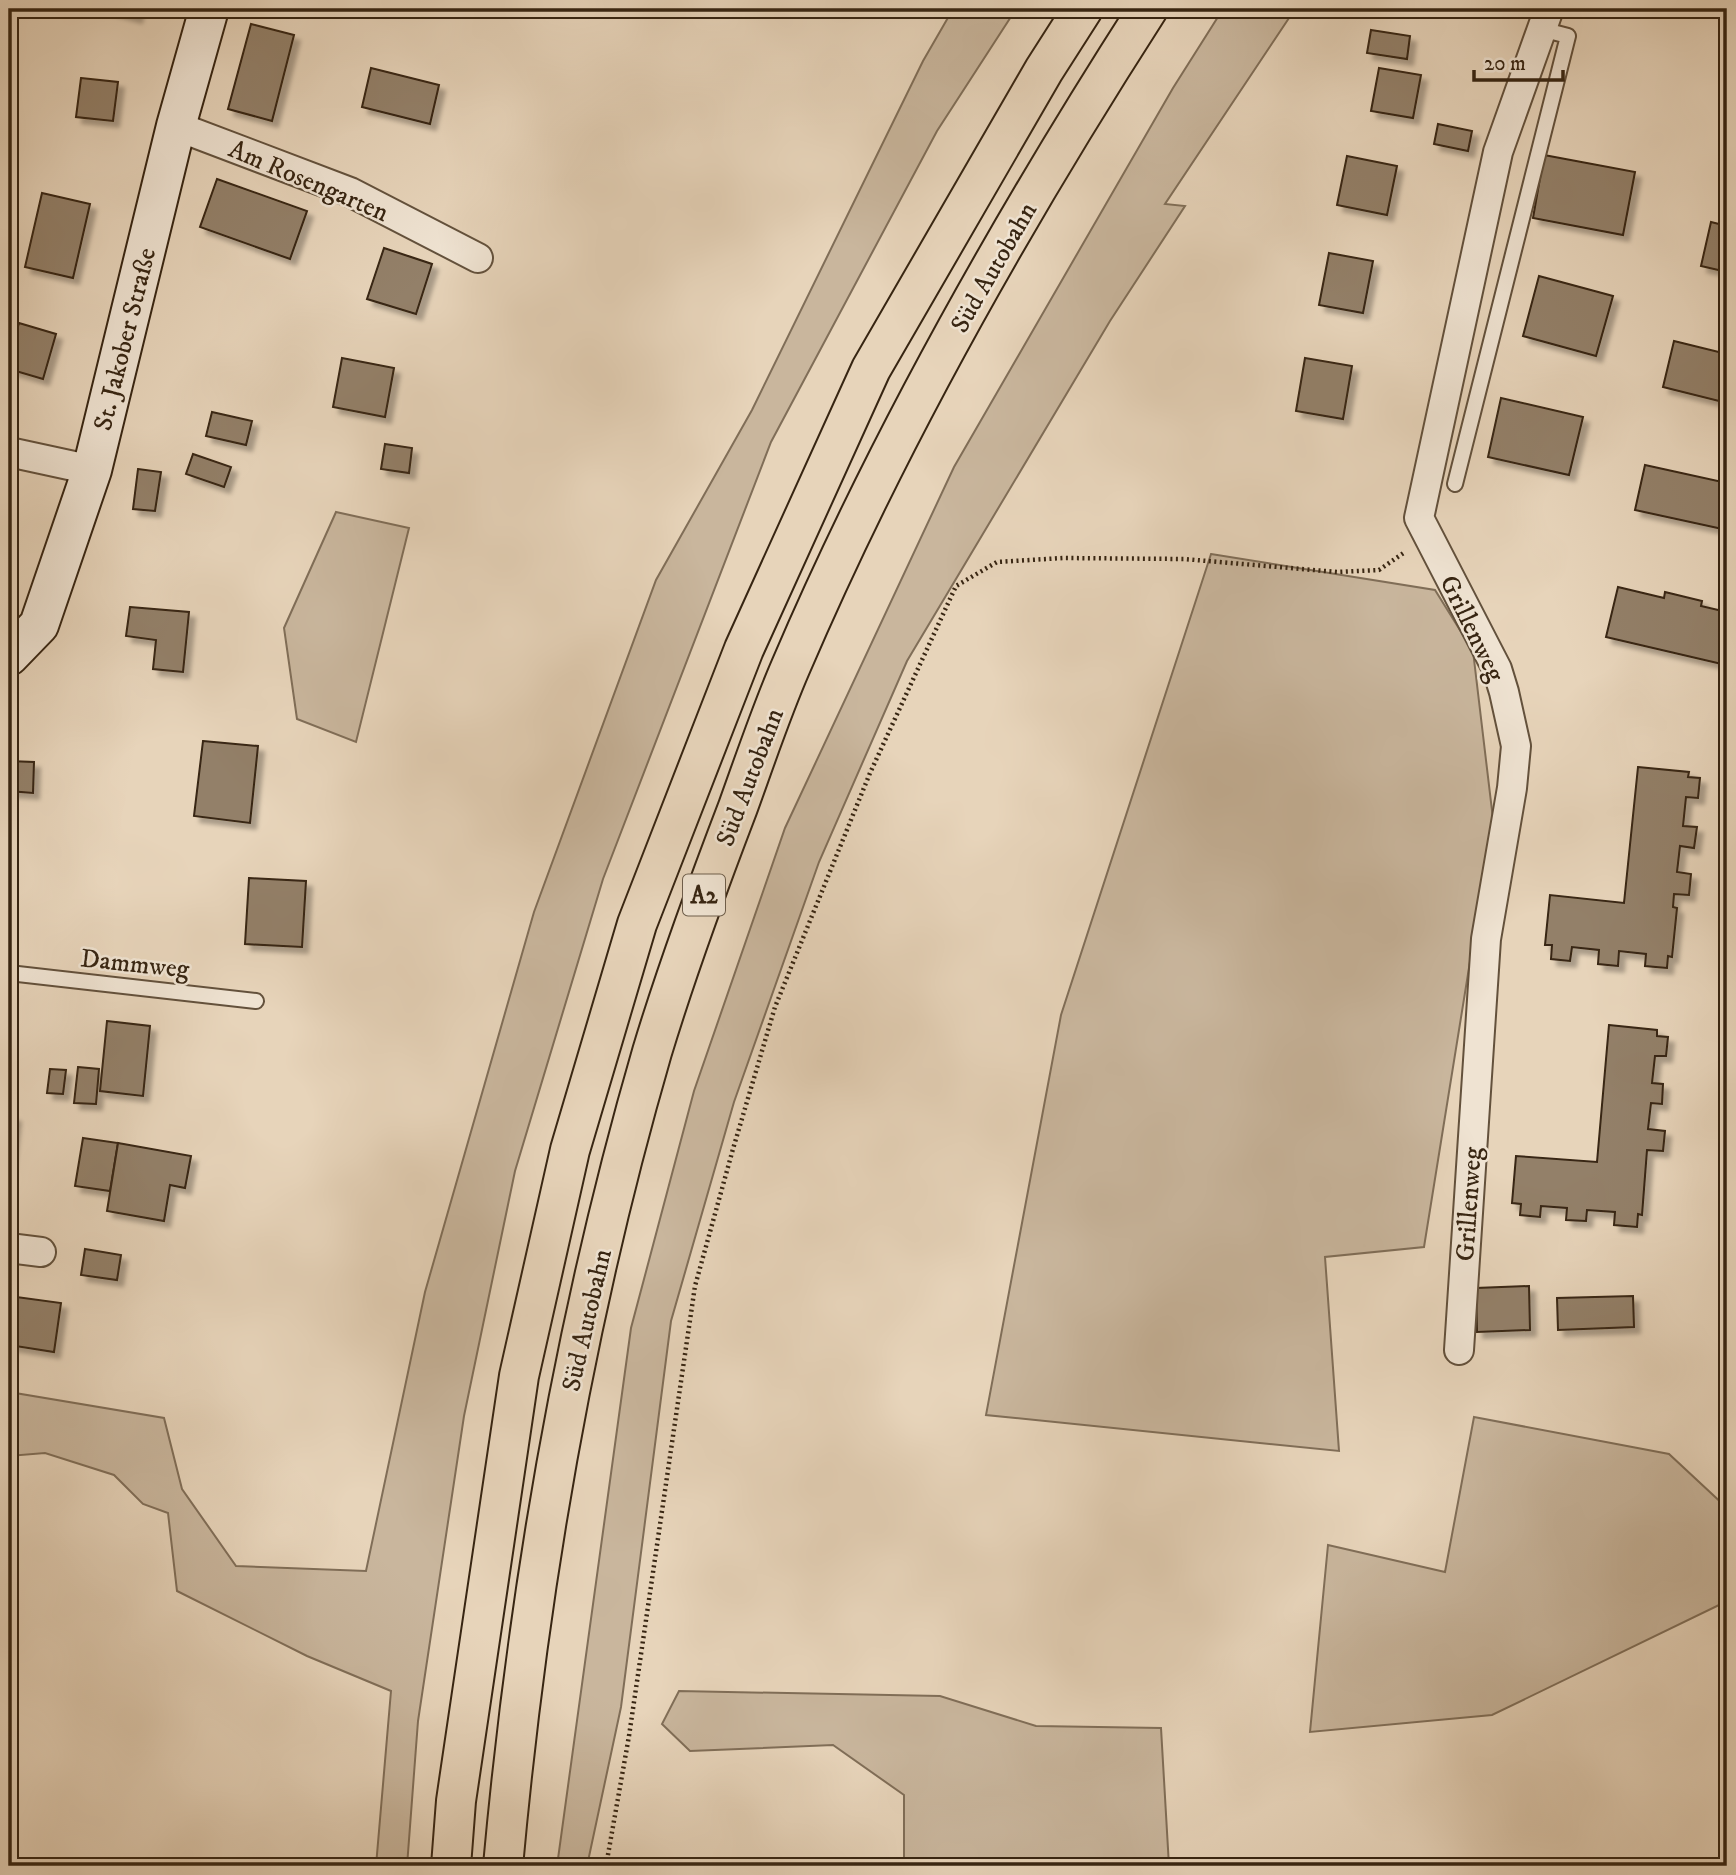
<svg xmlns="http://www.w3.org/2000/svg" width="1736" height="1875" viewBox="0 0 1736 1875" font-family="'IM FELL DW Pica',serif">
  <defs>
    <filter id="shadow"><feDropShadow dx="6" dy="6" stdDeviation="2" flood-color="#0004"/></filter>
  </defs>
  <rect width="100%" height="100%" fill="#e7d4ba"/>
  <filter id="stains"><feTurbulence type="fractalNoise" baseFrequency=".00286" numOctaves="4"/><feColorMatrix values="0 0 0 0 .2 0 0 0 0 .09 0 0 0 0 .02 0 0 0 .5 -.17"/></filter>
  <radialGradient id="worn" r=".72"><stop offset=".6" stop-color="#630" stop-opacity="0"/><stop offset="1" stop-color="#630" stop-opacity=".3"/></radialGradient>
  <g fill="#c9b69d" stroke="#806e58" stroke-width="2">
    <path d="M 953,9 L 1016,9 L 937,131 L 771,442 L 603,879 L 515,1171 L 464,1416 L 418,1721 L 407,1866 L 376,1866 L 391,1691 L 307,1656 L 177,1591 L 168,1513 L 143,1504 L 114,1475 L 45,1453 L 9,1456 L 9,1392 L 164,1418 L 182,1489 L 236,1566 L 366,1571 L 425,1292 L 534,912 L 656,580 L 752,410 L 923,61 Z"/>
    <path d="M 1223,9 L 1295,9 L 1165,204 L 1185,206 L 1110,321 L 907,661 L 819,862 L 734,1102 L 671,1321 L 621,1707 L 587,1866 L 557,1866 L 631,1328 L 694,1091 L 785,828 L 954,467 L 1173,88 Z"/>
    <path d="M 336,512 L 409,528 L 356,742 L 297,719 L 284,628 Z"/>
    <path d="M 1211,554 L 1435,590 L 1473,651 L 1493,819 L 1424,1247 L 1325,1257 L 1339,1451 L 986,1415 L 1061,1015 Z"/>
    <path d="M 1474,1417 L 1669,1454 L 1727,1508 L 1727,1603 L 1719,1605 L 1492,1715 L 1310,1732 L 1328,1545 L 1445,1572 Z"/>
    <path d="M 679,1691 L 940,1696 L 1036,1726 L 1161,1728 L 1169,1866 L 904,1866 L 904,1795 L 833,1745 L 690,1751 L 662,1724 Z"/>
  </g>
  <g fill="#938069" stroke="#372512" stroke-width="2" filter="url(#shadow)">
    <path d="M 107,9 L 138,9 L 136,17 Z"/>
    <path d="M 251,24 L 294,35 L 272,121 L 228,109 Z"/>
    <path d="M 1371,30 L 1410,36 L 1407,59 L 1367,53 Z"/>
    <path d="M 371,68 L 439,85 L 430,124 L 362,107 Z"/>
    <path d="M 1379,68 L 1421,75 L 1413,118 L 1371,111 Z"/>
    <path d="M 81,78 L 118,82 L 113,121 L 76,117 Z"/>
    <path d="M 1438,124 L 1472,131 L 1468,151 L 1434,144 Z"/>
    <path d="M 1544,155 L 1635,172 L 1623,235 L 1533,218 Z"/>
    <path d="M 1347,156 L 1397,166 L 1387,215 L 1337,205 Z"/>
    <path d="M 217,179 L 307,211 L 290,259 L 200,227 Z"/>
    <path d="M 42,193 L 90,204 L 73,278 L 25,267 Z"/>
    <path d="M 1711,222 L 1727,226 L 1727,272 L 1701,266 Z"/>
    <path d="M 384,248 L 432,264 L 416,314 L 367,299 Z"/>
    <path d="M 1329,253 L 1373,261 L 1363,313 L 1319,305 Z"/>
    <path d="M 1539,276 L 1613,296 L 1596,356 L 1523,336 Z"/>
    <path d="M 19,323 L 56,334 L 43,379 L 9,369 L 9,358 Z"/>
    <path d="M 1674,341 L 1727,354 L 1727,403 L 1663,387 Z"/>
    <path d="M 342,358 L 394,368 L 385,417 L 333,407 Z"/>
    <path d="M 1305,358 L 1352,366 L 1343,419 L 1296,411 Z"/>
    <path d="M 1501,398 L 1583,417 L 1569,475 L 1488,457 Z"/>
    <path d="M 212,412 L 252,421 L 246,445 L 206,436 Z"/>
    <path d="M 385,444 L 412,448 L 409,473 L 381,469 Z"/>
    <path d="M 193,454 L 231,467 L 224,487 L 186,474 Z"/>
    <path d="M 1645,465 L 1727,483 L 1727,530 L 1635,510 Z"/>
    <path d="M 138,469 L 161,472 L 155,511 L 133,509 Z"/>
    <path d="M 1618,587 L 1664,598 L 1665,592 L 1702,601 L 1701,606 L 1727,612 L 1726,665 L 1606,637 Z"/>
    <path d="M 130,607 L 189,612 L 183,672 L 153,669 L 156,640 L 126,636 Z"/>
    <path d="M 203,741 L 258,746 L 250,823 L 194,816 Z"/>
    <path d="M 9,761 L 34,762 L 33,793 L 9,791 Z"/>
    <path d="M 1638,767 L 1689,772 L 1688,777 L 1700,778 L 1698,798 L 1686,797 L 1683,826 L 1697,827 L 1694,848 L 1680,846 L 1677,872 L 1691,874 L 1689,895 L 1674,894 L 1673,907 L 1677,908 L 1672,957 L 1668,956 L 1667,968 L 1645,966 L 1646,954 L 1619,951 L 1618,966 L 1598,964 L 1599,950 L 1572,947 L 1570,961 L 1551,959 L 1552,945 L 1545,945 L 1550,895 L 1624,903 Z"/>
    <path d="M 249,878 L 306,881 L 302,947 L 245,944 Z"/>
    <path d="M 107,1021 L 150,1026 L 143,1096 L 100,1091 Z"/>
    <path d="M 1609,1025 L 1657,1030 L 1657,1036 L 1668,1037 L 1666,1056 L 1655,1056 L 1652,1083 L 1663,1084 L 1662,1104 L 1651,1103 L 1648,1129 L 1665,1131 L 1663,1151 L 1647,1150 L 1642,1215 L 1638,1214 L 1637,1227 L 1614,1225 L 1615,1212 L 1587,1210 L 1586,1221 L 1566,1220 L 1567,1208 L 1541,1206 L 1540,1217 L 1520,1215 L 1521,1204 L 1512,1203 L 1516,1156 L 1597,1162 Z"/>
    <path d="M 78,1067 L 99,1069 L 96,1104 L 74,1103 Z"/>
    <path d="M 50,1069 L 66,1070 L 63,1094 L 47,1093 Z"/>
    <path d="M 9,1115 L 15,1116 L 9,1166 Z"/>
    <path d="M 83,1138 L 118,1143 L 110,1191 L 75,1186 Z"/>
    <path d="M 118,1143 L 191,1156 L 185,1188 L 170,1185 L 164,1221 L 107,1211 Z"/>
    <path d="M 85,1249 L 121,1255 L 117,1280 L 81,1275 Z"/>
    <path d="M 1529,1286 L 1530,1330 L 1477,1332 L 1476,1288 Z"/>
    <path d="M 9,1296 L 61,1303 L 54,1352 L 9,1345 Z"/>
    <path d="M 1633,1296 L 1634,1327 L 1558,1330 L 1557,1298 Z"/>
  </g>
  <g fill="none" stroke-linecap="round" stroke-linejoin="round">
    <g stroke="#63513c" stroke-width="18">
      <g id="service">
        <path d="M 1455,484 L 1568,36 L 1541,29"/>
        <path d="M 9,973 L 256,1001"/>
      </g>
    </g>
    <g stroke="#63513c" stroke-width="32">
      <g id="minor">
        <path d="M 176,126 L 350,192 L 478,258"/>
        <path d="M 9,452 L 92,470"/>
        <path d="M 9,1248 L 41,1252"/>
        <path d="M 1459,1350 L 1486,939 L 1512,788 L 1516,746 L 1504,692 L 1497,669 L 1419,518 L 1498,152 L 1549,9"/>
      </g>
    </g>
    <g stroke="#372512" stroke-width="42">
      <path id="secondary" d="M 9,656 L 39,625 L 92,470 L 176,126 L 209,9"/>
    </g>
    <g stroke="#372512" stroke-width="42">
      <g id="motorway">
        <path d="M 451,1866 L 456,1801 L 519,1376 L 570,1150 L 637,924 L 744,649 L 871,369 L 1044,70 L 1083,9"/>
        <path d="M 503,1866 C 528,1591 575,1317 652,1052 C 677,969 707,888 738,807 C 755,760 771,712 791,666 C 889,437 1013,219 1148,9"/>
      </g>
    </g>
    <path stroke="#372512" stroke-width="4.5" stroke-dasharray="2 3.5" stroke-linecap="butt" d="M 606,1866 L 629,1736 L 695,1286 L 733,1149 L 775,1007 L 870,773 L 956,586 L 997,562 L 1063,558 L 1184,559 L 1337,572 L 1379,570 L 1405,552"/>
    <use href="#service" stroke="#efe3d2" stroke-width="14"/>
    <use href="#minor" stroke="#efe3d2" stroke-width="28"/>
    <use href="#secondary" stroke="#efe3d2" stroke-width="38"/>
    <use href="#motorway" stroke="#e7d4ba" stroke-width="38"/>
  </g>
  <g text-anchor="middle" stroke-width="5" stroke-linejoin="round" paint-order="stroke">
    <rect fill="#efe3d2" stroke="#6e5e4c" stroke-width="2" x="683" y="874.5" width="42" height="41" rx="5"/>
    <g font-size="24" font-weight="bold" fill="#372512">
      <text x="704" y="903">A2</text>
    </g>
    <g font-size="26" fill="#372512" stroke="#efe3d2">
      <text transform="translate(309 180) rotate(23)" y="9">Am Rosengarten</text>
      <text transform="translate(993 267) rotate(-60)" y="9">Süd Autobahn</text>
      <text transform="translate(124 339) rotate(-76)" y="9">St. Jakober Straße</text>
      <text transform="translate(1473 628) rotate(64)" y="9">Grillenweg</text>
      <text transform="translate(749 777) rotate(-69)" y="9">Süd Autobahn</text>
      <text transform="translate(135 963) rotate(6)" y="9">Dammweg</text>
      <text transform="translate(1468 1204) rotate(-86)" y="9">Grillenweg</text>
      <text transform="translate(586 1320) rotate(-77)" y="9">Süd Autobahn</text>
    </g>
  </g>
  <rect width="1736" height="1875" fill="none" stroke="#e7d4ba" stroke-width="35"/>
  <rect x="10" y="10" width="1715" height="1854" fill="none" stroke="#372512" stroke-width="3.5"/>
  <rect x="18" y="18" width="1701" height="1840" fill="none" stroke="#372512" stroke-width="2"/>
  <path d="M1474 70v10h89v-10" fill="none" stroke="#372512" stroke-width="3.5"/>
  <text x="1484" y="70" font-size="21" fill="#372512" stroke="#efe3d2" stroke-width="5" paint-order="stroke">20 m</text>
  <rect width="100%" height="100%" filter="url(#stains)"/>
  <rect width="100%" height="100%" fill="url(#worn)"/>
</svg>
